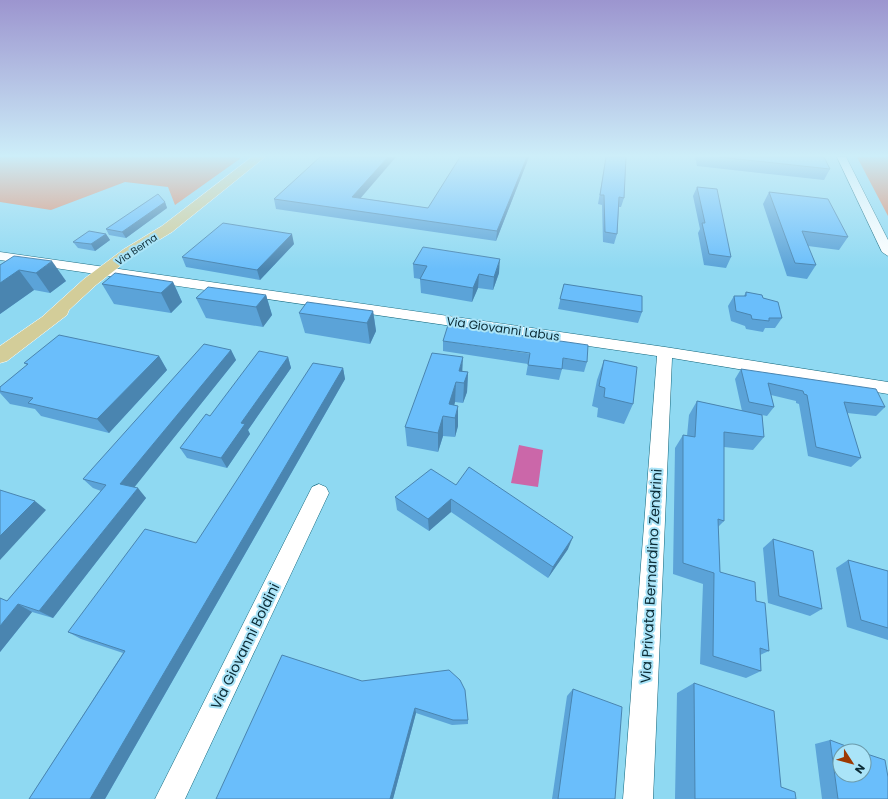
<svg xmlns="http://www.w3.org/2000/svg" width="888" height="799" viewBox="0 0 888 799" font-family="Poppins,sans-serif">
  <rect width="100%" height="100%" fill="#8fd9f2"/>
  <g fill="#e28865">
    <path d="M 0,157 L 234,157 L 241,158 L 175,205 L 168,187 L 125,182 L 51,210 L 0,202 Z"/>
    <path d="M 857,157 L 888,157 L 888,216 Z"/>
  </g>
  <path fill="#cb67a9" d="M 519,445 L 543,450 L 538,487 L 511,483 Z"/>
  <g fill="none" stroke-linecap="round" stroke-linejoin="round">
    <g stroke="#11657b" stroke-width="1">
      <g id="minor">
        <path d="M 837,157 L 846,157 L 888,240 L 888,256 L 882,252 Z"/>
        <path d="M 0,252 L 665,347 L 888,382 L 888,394 L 672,358 L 653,799 L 623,799 L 657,356 L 0,260 Z"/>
        <path d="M 319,484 L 326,487 L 329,493 L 185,799 L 155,799 L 312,487 Z"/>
      </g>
    </g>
    <g stroke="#fff" stroke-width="1">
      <path id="major" d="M 252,157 L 265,157 L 172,232 L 134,255 L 96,285 L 69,310 L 67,315 L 7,361 L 0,363 L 0,346 L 42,317 L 84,279 L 124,249 L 162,226 Z"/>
    </g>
    <use href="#minor" fill="#fff" fill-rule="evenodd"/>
    <use href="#major" fill="#d3cd99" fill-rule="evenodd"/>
  </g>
  <g fill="#5ba3d8">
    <path d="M 529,157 L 496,241 L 276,209 L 274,199 L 361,198 L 428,208 Z"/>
    <path d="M 606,157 L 626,157 L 624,198 L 621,207 L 619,207 L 617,234 L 614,244 L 603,242 L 602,205 L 598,204 Z"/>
    <path d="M 695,157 L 824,157 L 830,169 L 824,180 L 697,166 Z"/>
    <path d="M 697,187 L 731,257 L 726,268 L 704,265 L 698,233 L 700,229 L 693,196 Z"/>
    <path d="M 769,192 L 848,237 L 839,250 L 808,246 L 816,265 L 807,279 L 787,276 L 763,204 Z"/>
    <path d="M 165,202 L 167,208 L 126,238 L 109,235 L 106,229 Z"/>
    <path d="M 106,234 L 110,240 L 95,251 L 78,248 L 73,242 Z"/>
    <path d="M 294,244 L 260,280 L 186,267 L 182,257 Z"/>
    <path d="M 14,256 L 66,281 L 50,293 L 34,290 L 0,314 L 0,265 Z"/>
    <path d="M 413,264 L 499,273 L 493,290 L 478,288 L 472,302 L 421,293 L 420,279 L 414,278 Z"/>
    <path d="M 173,282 L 182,302 L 171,313 L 114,304 L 102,284 Z"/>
    <path d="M 564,284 L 642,312 L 638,323 L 558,309 Z"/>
    <path d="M 746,292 L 763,298 L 782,318 L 775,328 L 765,328 L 763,332 L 746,329 L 745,326 L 731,321 L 728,306 L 734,296 L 744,296 Z"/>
    <path d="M 266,295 L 272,315 L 263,327 L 206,318 L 196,298 Z"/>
    <path d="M 373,311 L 376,331 L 370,344 L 305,333 L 299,313 Z"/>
    <path d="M 443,341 L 587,362 L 584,372 L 562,369 L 559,380 L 526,375 L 528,364 L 443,351 Z"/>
    <path d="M 231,350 L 236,360 L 134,487 L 146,498 L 53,618 L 32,612 L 0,652 L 0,598 L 7,601 L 101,491 L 93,488 L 83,479 Z"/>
    <path d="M 159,356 L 167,370 L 109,433 L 41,416 L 35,409 L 10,404 L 0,393 L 0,387 L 27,365 L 24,363 Z"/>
    <path d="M 288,357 L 291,368 L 248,430 L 250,434 L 227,468 L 187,458 L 180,448 L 210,416 Z"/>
    <path d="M 604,360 L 633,404 L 624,424 L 597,417 L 598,408 L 592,406 L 597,380 Z"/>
    <path d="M 343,368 L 345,379 L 105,799 L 29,799 L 123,653 L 81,639 L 68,632 L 196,543 Z"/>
    <path d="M 741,369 L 885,407 L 876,416 L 847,413 L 861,458 L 851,467 L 808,456 L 799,404 L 796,403 L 796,401 L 771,395 L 774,407 L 767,416 L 762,415 L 764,437 L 753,450 L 724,447 L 724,521 L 718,527 L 720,572 L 756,601 L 769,651 L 760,655 L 761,671 L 746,678 L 700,664 L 703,584 L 673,574 L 675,448 L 683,435 L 687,436 L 689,415 L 697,401 L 742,411 L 735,379 Z"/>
    <path d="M 462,371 L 468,372 L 467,392 L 463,403 L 455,402 L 454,405 L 458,426 L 455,437 L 443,436 L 438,452 L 407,446 L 405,427 Z"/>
    <path d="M 456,485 L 568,549 L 548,578 L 451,512 L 429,531 L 397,510 L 395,497 Z"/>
    <path d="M 773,539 L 822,609 L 810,616 L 768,603 L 763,548 Z"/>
    <path d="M 848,560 L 888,571 L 888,640 L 847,627 L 836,568 Z"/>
    <path d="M 362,681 L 468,720 L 468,724 L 452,725 L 416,713 L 393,799 L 216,799 Z"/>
    <path d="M 694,683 L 781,787 L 796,799 L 675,799 L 677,693 Z"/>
    <path d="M 573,689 L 615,799 L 552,799 L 567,696 Z"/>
    <path d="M 830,740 L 888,799 L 822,799 L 815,744 Z"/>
  </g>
  <g fill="#4a85b0">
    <path d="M 388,157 L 396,157 L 353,207 L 352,197 Z"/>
    <path d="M 527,157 L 529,157 L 496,241 L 497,231 Z"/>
    <path d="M 165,202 L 167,208 L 126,238 L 122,232 Z"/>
    <path d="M 106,234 L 110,240 L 95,251 L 91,244 Z"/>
    <path d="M 292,234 L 294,244 L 260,280 L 257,270 Z"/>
    <path d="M 500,259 L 499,273 L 493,290 L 494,277 Z"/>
    <path d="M 52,261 L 66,281 L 50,293 L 36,273 Z"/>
    <path d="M 19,270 L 34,290 L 0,314 L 0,283 Z"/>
    <path d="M 479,274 L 478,288 L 472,302 L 473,288 Z"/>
    <path d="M 173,282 L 182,302 L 171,313 L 161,293 Z"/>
    <path d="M 266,295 L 272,315 L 263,327 L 256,307 Z"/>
    <path d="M 373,311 L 376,331 L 370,344 L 367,323 Z"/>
    <path d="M 231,350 L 236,360 L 129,494 L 120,484 Z"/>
    <path d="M 159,356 L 167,370 L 109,433 L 97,419 Z"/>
    <path d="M 288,357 L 291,368 L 248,430 L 250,434 L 227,468 L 221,458 L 241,423 Z"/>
    <path d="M 463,357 L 462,377 L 459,371 Z"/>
    <path d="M 343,368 L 345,379 L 105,799 L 90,799 Z"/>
    <path d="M 468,372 L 467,392 L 463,403 L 464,383 Z"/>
    <path d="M 456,382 L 455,402 L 451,417 L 449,404 Z"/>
    <path d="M 458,406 L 458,426 L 455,437 L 455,418 Z"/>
    <path d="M 443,416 L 443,436 L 438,452 L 438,433 Z"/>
    <path d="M 138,488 L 146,498 L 53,618 L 39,611 Z"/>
    <path d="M 451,499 L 451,512 L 429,531 L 428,519 Z"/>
    <path d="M 35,501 L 46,510 L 0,560 L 0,536 Z"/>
    <path d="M 573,537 L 568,549 L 548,578 L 553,567 Z"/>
    <path d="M 18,604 L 32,612 L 0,652 L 0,626 Z"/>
    <path d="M 415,708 L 416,713 L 393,799 L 390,799 Z"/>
  </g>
  <g fill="#6abefb" stroke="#4a85b0">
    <path d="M 320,157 L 388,157 L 352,197 L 428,208 L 460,157 L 527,157 L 497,231 L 274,199 Z"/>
    <path d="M 606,157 L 626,157 L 624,198 L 619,197 L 617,234 L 605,232 L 604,195 L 600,195 Z"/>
    <path d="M 719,157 L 824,157 L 830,169 Z"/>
    <path d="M 697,187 L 717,189 L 731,257 L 709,254 L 702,223 L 705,223 Z"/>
    <path d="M 769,192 L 828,199 L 848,237 L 802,231 L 816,265 L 795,263 Z"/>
    <path d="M 158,194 L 165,202 L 122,232 L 106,229 Z"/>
    <path d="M 223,223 L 292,234 L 257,270 L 182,257 Z"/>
    <path d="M 89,231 L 106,234 L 91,244 L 73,242 Z"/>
    <path d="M 423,247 L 500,259 L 494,277 L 479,274 L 473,288 L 420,279 L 427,266 L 413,264 Z"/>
    <path d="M 14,256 L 52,261 L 36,273 L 19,270 L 0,283 L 0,265 Z"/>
    <path d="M 115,273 L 173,282 L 161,293 L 102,284 Z"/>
    <path d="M 564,284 L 642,296 L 642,312 L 560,299 Z"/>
    <path d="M 208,287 L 266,295 L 256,307 L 196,298 Z"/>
    <path d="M 746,292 L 762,295 L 763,298 L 778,302 L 782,318 L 769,318 L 769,321 L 752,319 L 751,315 L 736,311 L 734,296 L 746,296 Z"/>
    <path d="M 307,302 L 373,311 L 367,323 L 299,313 Z"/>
    <path d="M 448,325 L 588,345 L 587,362 L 563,358 L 562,369 L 528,365 L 530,353 L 443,341 Z"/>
    <path d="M 59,335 L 159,356 L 97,419 L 28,403 L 33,398 L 0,391 L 0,387 L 28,364 L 24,363 Z"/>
    <path d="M 204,344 L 231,350 L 120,484 L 138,488 L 39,611 L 18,604 L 0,626 L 0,598 L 7,601 L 106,485 L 83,479 Z"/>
    <path d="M 259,351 L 288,357 L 241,423 L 245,424 L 221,458 L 180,448 L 206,414 L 210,416 Z"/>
    <path d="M 432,353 L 463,357 L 459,371 L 468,372 L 464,383 L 456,382 L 449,404 L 458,406 L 455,418 L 443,416 L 438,433 L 405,427 Z"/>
    <path d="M 604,360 L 637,367 L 633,404 L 604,397 L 605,388 L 599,386 Z"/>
    <path d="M 313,363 L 343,368 L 90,799 L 29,799 L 125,651 L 68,632 L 145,529 L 196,543 Z"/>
    <path d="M 741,369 L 876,389 L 885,407 L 844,402 L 861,458 L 816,447 L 807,395 L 804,394 L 803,391 L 768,383 L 774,407 L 749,402 Z"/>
    <path d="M 697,401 L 762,415 L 764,437 L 724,432 L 724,521 L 718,519 L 720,572 L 755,582 L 756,601 L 765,603 L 769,651 L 760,648 L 761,671 L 713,656 L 714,573 L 683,563 L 683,435 L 695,437 Z"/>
    <path d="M 469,467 L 573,537 L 553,567 L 451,499 L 428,519 L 395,497 L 431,469 L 456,485 Z"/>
    <path d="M 0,490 L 35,501 L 0,536 Z"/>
    <path d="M 773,539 L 813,551 L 822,609 L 779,596 Z"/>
    <path d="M 848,560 L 888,571 L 888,628 L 861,620 Z"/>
    <path d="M 282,655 L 362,681 L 449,670 L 460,680 L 465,690 L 468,720 L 453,720 L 415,708 L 390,799 L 216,799 Z"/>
    <path d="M 694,683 L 774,711 L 781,787 L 795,792 L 796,799 L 695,799 Z"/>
    <path d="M 573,689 L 622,707 L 615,799 L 558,799 Z"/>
    <path d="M 830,740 L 859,751 L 840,751 L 840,775 L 864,775 L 864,753 L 885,760 L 888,777 L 888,799 L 838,799 Z"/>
  </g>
  <linearGradient id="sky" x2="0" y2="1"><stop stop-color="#9c95cf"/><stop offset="0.58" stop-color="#cdeef9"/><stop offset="1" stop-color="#cdeef9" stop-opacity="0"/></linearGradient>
  <rect width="888" height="269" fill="url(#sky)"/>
  <g text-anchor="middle" stroke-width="4" stroke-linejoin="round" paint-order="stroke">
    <g font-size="10" fill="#0b2b35" stroke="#aae4f8">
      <text transform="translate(136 249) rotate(-34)" y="4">Via Berna</text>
    </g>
    <g font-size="12" fill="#0b2b35" stroke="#aae4f8">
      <text transform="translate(503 329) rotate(8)" y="4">Via Giovanni Labus</text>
    </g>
    <g font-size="14" fill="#0b2b35" stroke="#aae4f8">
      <text transform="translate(651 576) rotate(-87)" y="5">Via Privata Bernardino Zendrini</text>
      <text transform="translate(245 646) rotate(-64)" y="5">Via Giovanni Boldini</text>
    </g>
  </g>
  <g transform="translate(852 763) rotate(126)"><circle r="19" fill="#aae4f8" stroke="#6a9aaa"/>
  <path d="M0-3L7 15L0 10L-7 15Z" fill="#9d3902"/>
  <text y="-6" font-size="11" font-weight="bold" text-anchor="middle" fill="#0b2b35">N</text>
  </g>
</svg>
